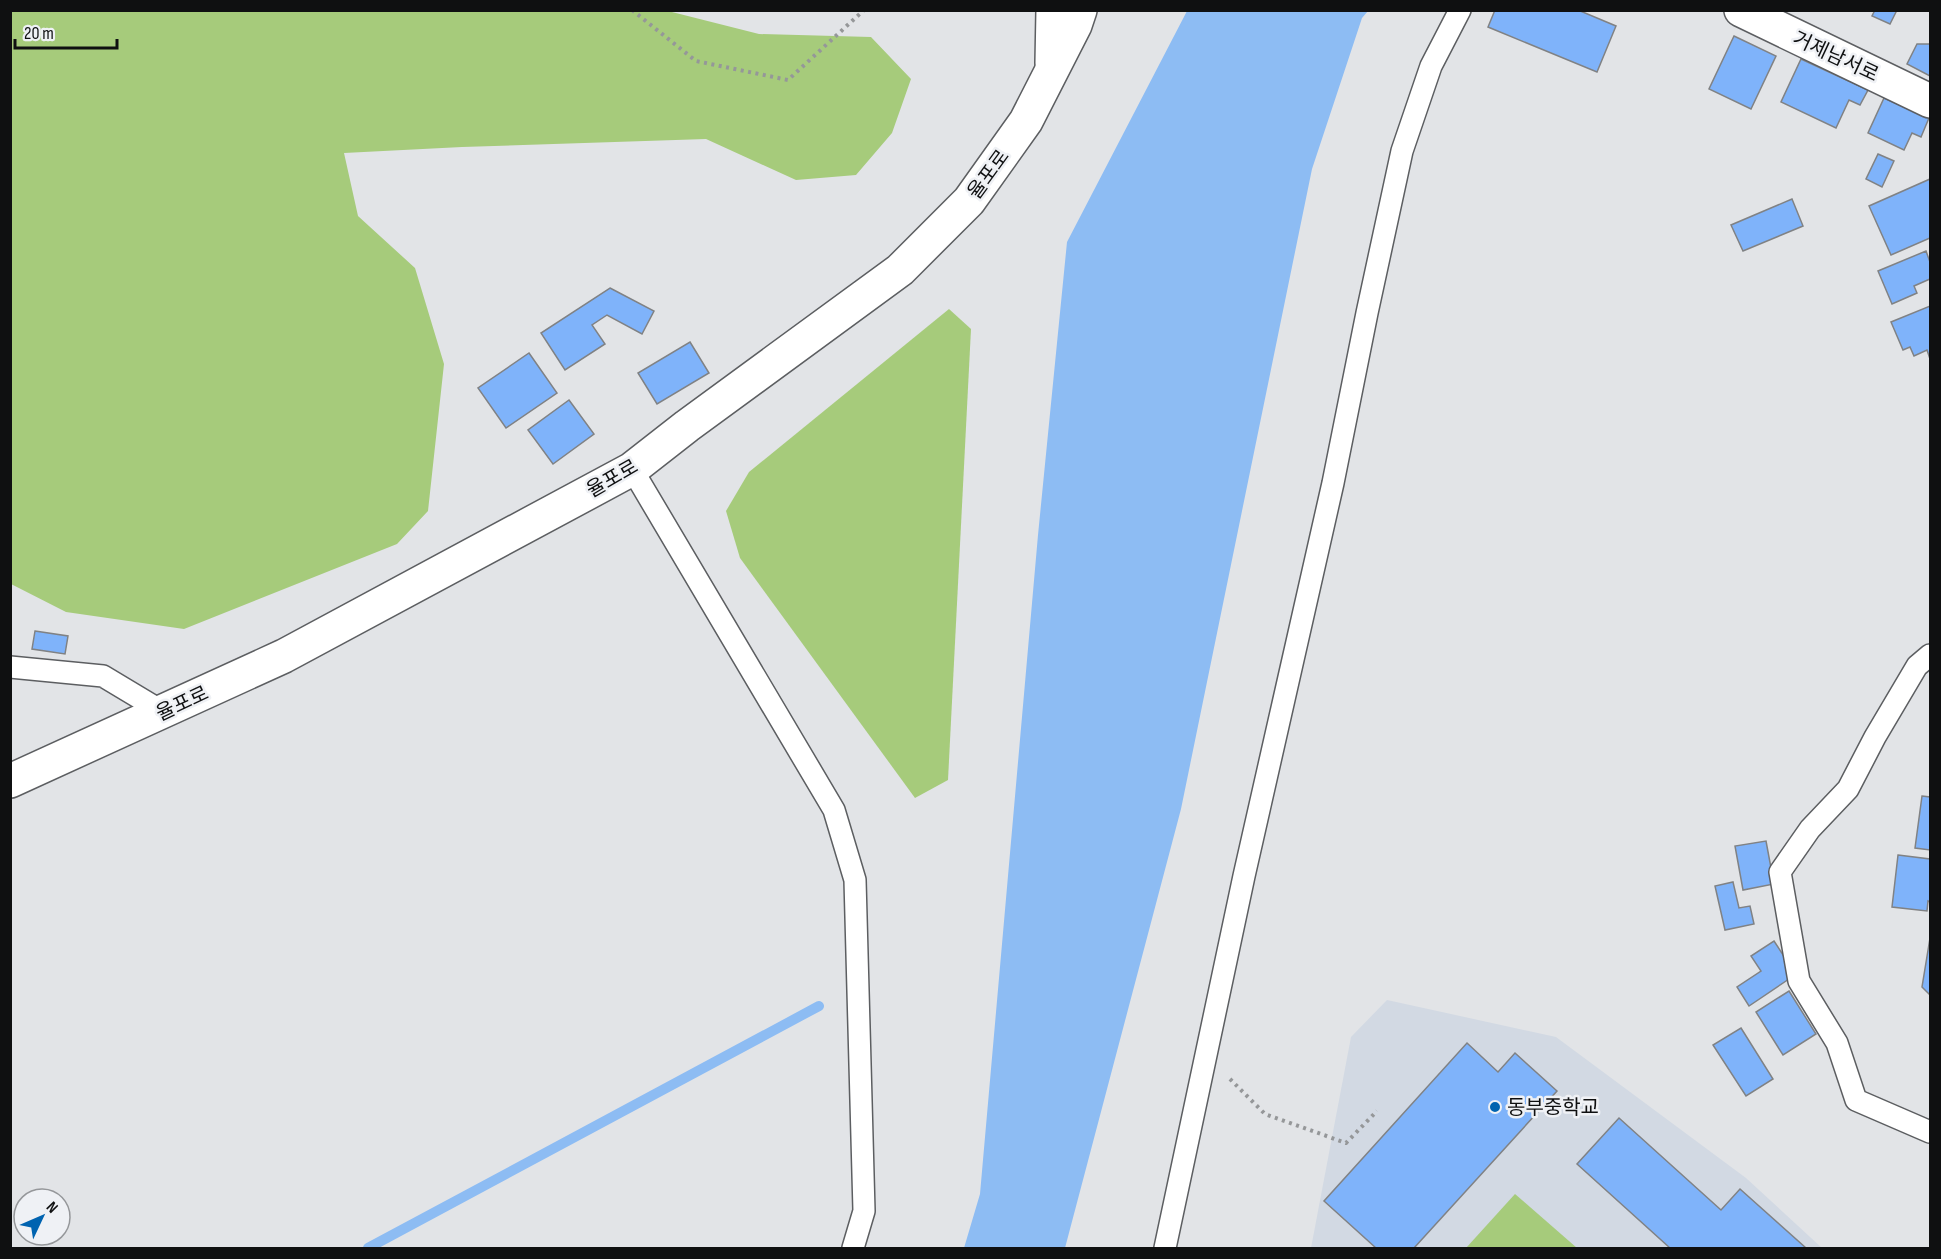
<svg xmlns="http://www.w3.org/2000/svg" width="1941" height="1259" viewBox="0 0 1941 1259" font-family="'Sofia Sans Condensed','Noto Sans KR',sans-serif">
  <rect width="100%" height="100%" fill="#e2e4e7"/>
  <path fill="#d2d9e3" d="M 1387,1000 L 1556,1037 L 1746,1178 L 1822,1248 L 1311,1248 L 1351,1037 Z"/>
  <g fill="#a6cb7b">
    <path d="M 10,11 L 668,11 L 759,34 L 871,37 L 911,79 L 892,133 L 856,175 L 796,180 L 706,139 L 462,147 L 344,153 L 358,216 L 415,268 L 444,364 L 428,511 L 397,544 L 184,629 L 66,612 L 11,584 Z"/>
    <path d="M 949,309 L 971,329 L 948,780 L 915,798 L 740,558 L 726,511 L 749,472 Z"/>
    <path d="M 1515,1194 L 1577,1248 L 1466,1248 Z"/>
  </g>
  <path fill="#8dbcf3" d="M 1187,11 L 1368,11 L 1362,18 L 1312,169 L 1181,809 L 1065,1248 L 964,1248 L 980,1194 L 1038,535 L 1067,242 Z"/>
  <g fill="none" stroke-linecap="round" stroke-linejoin="round">
    <path stroke="#8dbcf3" stroke-width="10" d="M 368,1248 L 819,1006"/>
  </g>
  <g fill="#7fb3fa" stroke="#808284" stroke-width="1.5">
    <path d="M 1495,10 L 1578,10 L 1616,26 L 1597,72 L 1488,27 Z"/>
    <path d="M 1875,10 L 1897,10 L 1890,24 L 1872,16 Z"/>
    <path d="M 1734,36 L 1776,56 L 1751,109 L 1709,89 Z"/>
    <path d="M 1917,44 L 1930,44 L 1930,76 L 1907,64 Z"/>
    <path d="M 1801,59 L 1868,90 L 1860,105 L 1849,100 L 1836,128 L 1781,102 Z"/>
    <path d="M 1884,98 L 1929,118 L 1921,137 L 1912,133 L 1904,150 L 1868,133 Z"/>
    <path d="M 1878,154 L 1894,161 L 1882,187 L 1866,179 Z"/>
    <path d="M 1930,179 L 1930,238 L 1891,255 L 1869,206 Z"/>
    <path d="M 1792,199 L 1803,226 L 1743,251 L 1731,225 Z"/>
    <path d="M 1926,251 L 1930,262 L 1930,279 L 1914,286 L 1917,293 L 1892,304 L 1878,271 Z"/>
    <path d="M 610,288 L 654,311 L 642,334 L 607,315 L 592,325 L 605,344 L 565,370 L 541,333 Z"/>
    <path d="M 1930,306 L 1930,359 L 1927,350 L 1914,356 L 1910,347 L 1903,350 L 1891,322 Z"/>
    <path d="M 690,342 L 709,373 L 657,404 L 638,373 Z"/>
    <path d="M 529,353 L 557,393 L 506,428 L 478,388 Z"/>
    <path d="M 569,400 L 594,434 L 553,464 L 528,430 Z"/>
    <path d="M 35,631 L 68,636 L 65,654 L 32,649 Z"/>
    <path d="M 1922,796 L 1930,797 L 1930,850 L 1915,848 Z"/>
    <path d="M 1766,841 L 1774,884 L 1743,890 L 1735,846 Z"/>
    <path d="M 1898,855 L 1930,859 L 1930,902 L 1928,901 L 1927,911 L 1892,907 Z"/>
    <path d="M 1733,882 L 1739,908 L 1750,906 L 1754,924 L 1725,930 L 1715,886 Z"/>
    <path d="M 1930,938 L 1930,995 L 1922,987 Z"/>
    <path d="M 1774,941 L 1787,961 L 1789,979 L 1749,1006 L 1737,987 L 1761,971 L 1751,956 Z"/>
    <path d="M 1789,991 L 1816,1034 L 1783,1055 L 1756,1012 Z"/>
    <path d="M 1741,1028 L 1773,1079 L 1746,1096 L 1713,1045 Z"/>
    <path d="M 1467,1043 L 1498,1072 L 1515,1053 L 1557,1091 L 1414,1248 L 1376,1248 L 1324,1201 Z"/>
    <path d="M 1619,1118 L 1721,1210 L 1740,1189 L 1806,1248 L 1670,1248 L 1577,1164 Z"/>
  </g>
  <g fill="none" stroke-linecap="round" stroke-linejoin="round">
    <g stroke="#5c5e61" stroke-width="24">
      <g id="lane">
        <path d="M 632,469 L 834,810 L 855,880 L 864,1211 L 853,1248"/>
        <path d="M 1930,655 L 1917,666 L 1875,737 L 1848,789 L 1810,829 L 1780,872 L 1799,981 L 1837,1043 L 1856,1100 L 1930,1132"/>
        <path d="M 10,667 L 103,676 L 163,712"/>
        <path d="M 1165,1248 L 1244,876 L 1333,483 L 1367,313 L 1402,151 L 1431,66 L 1460,10"/>
      </g>
    </g>
    <g stroke="#5c5e61" stroke-width="36">
      <g id="secondary">
        <path d="M 1052,63 L 1053,10"/>
        <path d="M 10,781 L 284,656 L 632,469 L 687,426 L 900,270 L 969,201 L 1026,121 L 1075,25 L 1080,10"/>
      </g>
    </g>
    <g stroke="#5c5e61" stroke-width="36">
      <path id="primary" d="M 1741,10 L 1930,101"/>
    </g>
    <g stroke="#959799" stroke-width="4" stroke-dasharray="3 4.5" stroke-linecap="butt">
      <path d="M 632,10 L 696,61 L 788,80 L 864,10"/>
      <path d="M 1230,1079 L 1265,1114 L 1346,1143 L 1377,1111"/>
    </g>
    <use href="#lane" stroke="#fff" stroke-width="21"/>
    <use href="#secondary" stroke="#fff" stroke-width="33"/>
    <use href="#primary" stroke="#fff" stroke-width="33"/>
  </g>
  <circle fill="#0063b0" stroke="#eff1f5" stroke-width="2" cx="1495" cy="1107" r="6"/>
  <g text-anchor="middle" stroke-width="5" stroke-linejoin="round" paint-order="stroke">
    <g font-size="20" fill="#0f1011" stroke="#eff1f5">
      <text transform="translate(1836 56) rotate(25)" y="7">거제남서로</text>
      <text transform="translate(988 174) rotate(-54)" y="7">율포로</text>
      <text transform="translate(612 478) rotate(-30)" y="7">율포로</text>
      <text transform="translate(182 703) rotate(-25)" y="7">율포로</text>
    </g>
    <g font-size="20" fill="#0f1011" stroke="#eff1f5" text-anchor="start">
      <text x="1507" y="1114">동부중학교</text>
    </g>
  </g>
  <rect width="1941" height="1259" fill="none" stroke="#0f1011" stroke-width="24"/>
  <g transform="translate(42 1217) rotate(46)"><circle r="28" fill="#eff1f5" stroke="#95979a" stroke-width="1.5"/>
  <path d="M0-4.5L10 22L0 15L-10 22Z" fill="#0063b0"/>
  <text y="-9" font-size="16" font-weight="bold" text-anchor="middle" fill="#0f1011">N</text>
  </g>
  <path d="M15 39v9h102v-9" fill="none" stroke="#0f1011" stroke-width="3"/>
  <text x="24" y="39" font-size="18" fill="#0f1011" stroke="#eff1f5" stroke-width="4.5" paint-order="stroke">20 m</text>
</svg>
